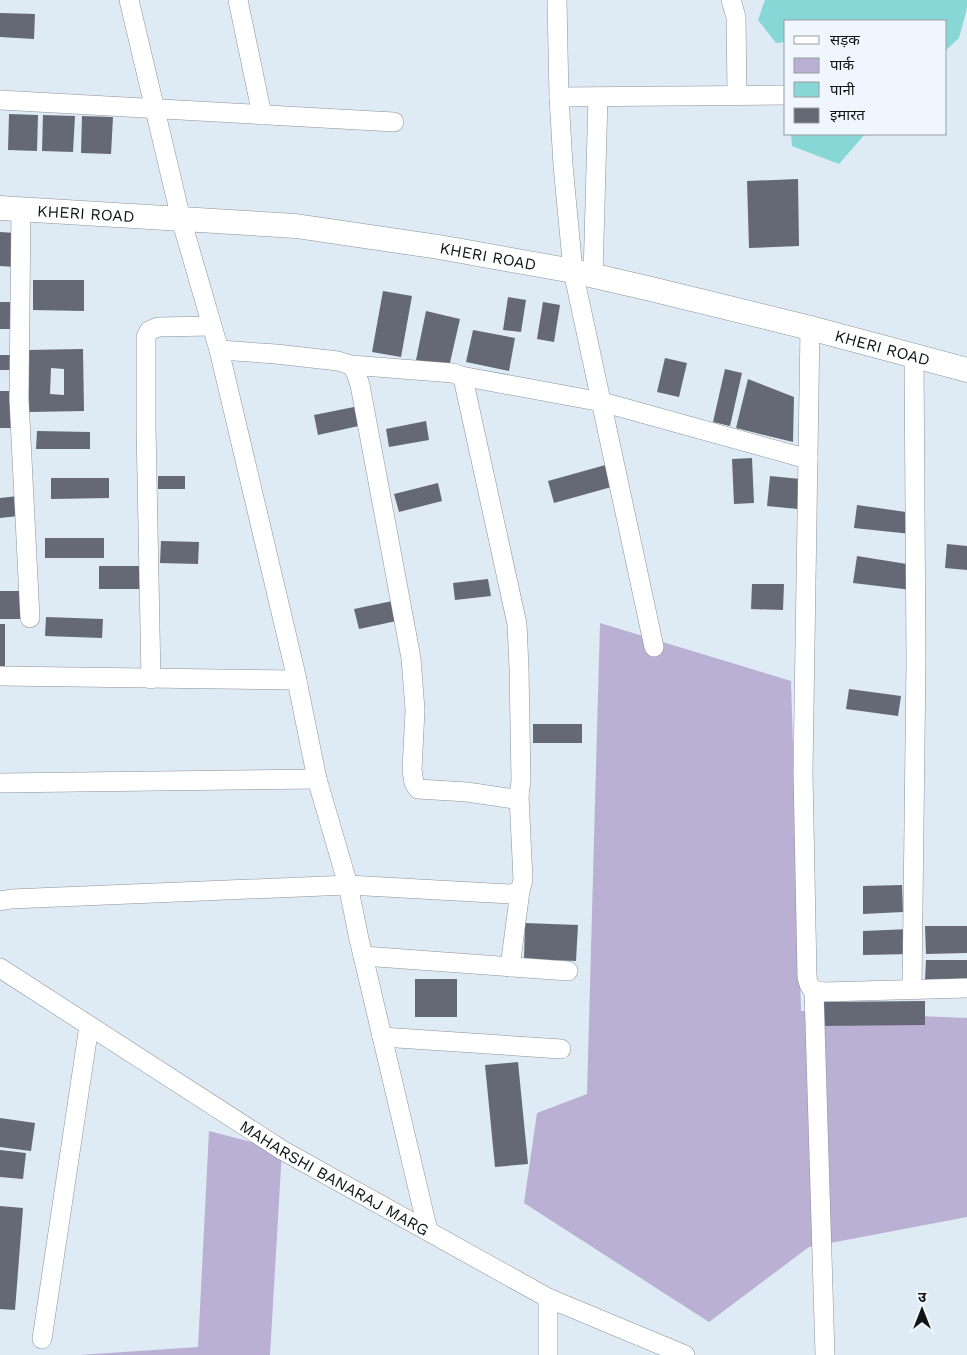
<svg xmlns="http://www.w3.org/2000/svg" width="967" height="1355" viewBox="0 0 967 1355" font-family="'Work Sans','Noto Sans Devanagari',sans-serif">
  <rect width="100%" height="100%" fill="#deeaf4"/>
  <g fill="#b9b0d4">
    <path d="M 600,623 L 791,681 L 801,1011 L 967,1018 L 967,1217 L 809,1247 L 709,1322 L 524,1203 L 537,1113 L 587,1094 Z"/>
    <path d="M 209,1131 L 282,1150 L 270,1355 L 79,1355 L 198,1347 Z"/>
  </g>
  <g fill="#88d7d7">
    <path d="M 765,0 L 967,0 L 967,8 L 959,38 L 946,50 L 946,21 L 786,21 L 786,42 L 776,43 L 758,20 Z"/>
    <path d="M 791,134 L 865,134 L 839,164 L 792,146 Z"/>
  </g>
  <g fill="#656975" fill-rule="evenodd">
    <path d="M 0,13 L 35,14 L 34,39 L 0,37 Z"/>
    <path d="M 9,114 L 38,115 L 37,151 L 8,150 Z"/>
    <path d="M 43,115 L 75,116 L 73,152 L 42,151 Z"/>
    <path d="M 82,116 L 113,117 L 111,154 L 81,153 Z"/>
    <path d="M 798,179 L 799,246 L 749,248 L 747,181 Z"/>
    <path d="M 0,232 L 16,233 L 15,267 L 0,266 Z"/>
    <path d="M 33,280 L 84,280 L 84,311 L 33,310 Z"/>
    <path d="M 383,291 L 412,296 L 401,357 L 372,352 Z"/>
    <path d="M 508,297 L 526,300 L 521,332 L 503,330 Z"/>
    <path d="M 0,302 L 15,302 L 14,329 L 0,329 Z"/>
    <path d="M 543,302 L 560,305 L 554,342 L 537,339 Z"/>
    <path d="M 426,311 L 460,319 L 449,367 L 416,360 Z"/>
    <path d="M 473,330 L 515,338 L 509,371 L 466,362 Z"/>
    <path d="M 83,349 L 84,411 L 29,412 L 28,350 ZM 51,368 L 64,369 L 64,395 L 50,394 Z"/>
    <rect x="0" y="355" width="12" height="15"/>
    <path d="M 665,358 L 687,363 L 679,397 L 657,392 Z"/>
    <path d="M 725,369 L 742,373 L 730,426 L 713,422 Z"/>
    <path d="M 748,379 L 794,397 L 793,442 L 736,428 Z"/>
    <rect x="0" y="391" width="14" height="37"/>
    <path d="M 359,406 L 363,425 L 318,435 L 314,415 Z"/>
    <path d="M 426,421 L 429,440 L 389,447 L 386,429 Z"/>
    <path d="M 37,431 L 90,432 L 90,449 L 36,449 Z"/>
    <path d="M 752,458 L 754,503 L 734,504 L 732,459 Z"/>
    <path d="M 609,464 L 615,486 L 554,503 L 548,481 Z"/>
    <rect x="158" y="476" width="27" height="13"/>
    <path d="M 770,476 L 800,479 L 798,509 L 767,506 Z"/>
    <path d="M 51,478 L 109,478 L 109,498 L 51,499 Z"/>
    <path d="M 438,483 L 442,501 L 399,512 L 394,494 Z"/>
    <path d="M 18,496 L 19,516 L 0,518 L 0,498 Z"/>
    <path d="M 857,505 L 913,513 L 911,534 L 854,528 Z"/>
    <rect x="45" y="538" width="59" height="20"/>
    <path d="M 161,541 L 199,542 L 198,564 L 160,563 Z"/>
    <path d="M 947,544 L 967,546 L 967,570 L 945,568 Z"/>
    <path d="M 857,556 L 913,565 L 912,590 L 853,583 Z"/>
    <rect x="99" y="566" width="50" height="23"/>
    <path d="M 488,579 L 491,596 L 455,600 L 453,583 Z"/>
    <path d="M 752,584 L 784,584 L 783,610 L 751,609 Z"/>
    <rect x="0" y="591" width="22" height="28"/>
    <path d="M 397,600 L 401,620 L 359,629 L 354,609 Z"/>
    <path d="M 46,617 L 103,619 L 102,638 L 45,636 Z"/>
    <rect x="0" y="624" width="5" height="46"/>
    <path d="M 849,689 L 901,696 L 898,716 L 846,709 Z"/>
    <rect x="533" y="724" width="49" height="19"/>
    <path d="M 902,885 L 903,912 L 863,914 L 863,886 Z"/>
    <path d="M 525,923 L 578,925 L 576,961 L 524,959 Z"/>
    <path d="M 925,926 L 967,926 L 967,953 L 926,954 Z"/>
    <path d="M 910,929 L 911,954 L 863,955 L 863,931 Z"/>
    <path d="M 926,960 L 967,960 L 967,980 L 925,980 Z"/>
    <rect x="415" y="979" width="42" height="38"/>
    <path d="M 925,1001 L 925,1025 L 820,1026 L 819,1002 Z"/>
    <path d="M 518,1062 L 528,1164 L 495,1167 L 485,1065 Z"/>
    <path d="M 0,1118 L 35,1123 L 31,1151 L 0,1147 Z"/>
    <path d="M 0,1150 L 26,1153 L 23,1179 L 0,1177 Z"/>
    <path d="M 0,1206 L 23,1208 L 15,1310 L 0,1309 Z"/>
  </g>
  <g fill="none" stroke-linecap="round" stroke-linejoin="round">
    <g stroke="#89939d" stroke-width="20">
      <g id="minor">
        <path d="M 129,0 L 181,219 L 219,350 L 295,671 L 317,779 L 348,885 L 359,939 L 428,1231"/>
        <path d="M 238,0 L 262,115"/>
        <path d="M 557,0 L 559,97 L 563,165 L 573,271 L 654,647"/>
        <path d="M 731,0 L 736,17 L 737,95"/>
        <path d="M 559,97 L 786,95"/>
        <path d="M 0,100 L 394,122"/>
        <path d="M 21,209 L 19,399 L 30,618"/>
        <path d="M 593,276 L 598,97"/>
        <path d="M 810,328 L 803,772 L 807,976 C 809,989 811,990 824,992 L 967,988"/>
        <path d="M 219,350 L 276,354 L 338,361 L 351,365 L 356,373 L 360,385 L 411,658 L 415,710 L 412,770 L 414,783 L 418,789 L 467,792 L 514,799 L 519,795 L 521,781 L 519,668 L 517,624 L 463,378 L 461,376 L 453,373 L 351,365"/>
        <path d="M 461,376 L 602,402 L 808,459"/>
        <path d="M 0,676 L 297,680"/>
        <path d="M 151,679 L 146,426 L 146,337 L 149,331 L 158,327 L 212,326"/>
        <path d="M 0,783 L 317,779"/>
        <path d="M 0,901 L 11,899 L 348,885 L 512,894 L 520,891 L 523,880 L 519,795"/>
        <path d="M 363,956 L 568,971"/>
        <path d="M 510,967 L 520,891"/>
        <path id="s1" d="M 0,968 L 282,1150 L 548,1298 L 685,1355"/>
        <path d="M 912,988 L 916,661 L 914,355"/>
        <path d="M 814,991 L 825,1355"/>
        <path d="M 382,1037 L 561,1049"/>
        <path d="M 42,1339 L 89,1026"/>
        <path d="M 548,1355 L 548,1298"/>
      </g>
    </g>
    <g stroke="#89939d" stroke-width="25">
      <g id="tertiary">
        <path id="s2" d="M 0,208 L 296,226 L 439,247 L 573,271 L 651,289 L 810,328 L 967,370"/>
      </g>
    </g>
    <use href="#minor" stroke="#fff" stroke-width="19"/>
    <use href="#tertiary" stroke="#fff" stroke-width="24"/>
  </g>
  <g text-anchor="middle" stroke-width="5" stroke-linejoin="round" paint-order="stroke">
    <g font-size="16" fill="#101417" stroke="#eff6fd">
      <text dy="6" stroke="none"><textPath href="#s2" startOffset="86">KHERI ROAD</textPath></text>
      <text dy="6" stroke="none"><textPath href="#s2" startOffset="491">KHERI ROAD</textPath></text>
      <text dy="6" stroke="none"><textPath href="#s2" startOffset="896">KHERI ROAD</textPath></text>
      <text dy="6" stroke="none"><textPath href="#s1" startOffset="395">MAHARSHI BANARAJ MARG</textPath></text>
    </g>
  </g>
  <rect x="784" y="20" width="162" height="115" fill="#eff6fd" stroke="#969ca1"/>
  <rect x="794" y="36" width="25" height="8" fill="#ffffff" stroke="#969ca1"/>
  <text x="830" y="45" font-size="15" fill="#101417">सड़क</text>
  <rect x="794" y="58" width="25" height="15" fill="#b9b0d4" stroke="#969ca1"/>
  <text x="830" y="70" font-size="15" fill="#101417">पार्क</text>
  <rect x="794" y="82" width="25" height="15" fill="#88d7d7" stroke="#969ca1"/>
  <text x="830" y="95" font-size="15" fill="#101417">पानी</text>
  <rect x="794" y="108" width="25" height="15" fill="#656975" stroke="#969ca1"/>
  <text x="830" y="120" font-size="15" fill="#101417">इमारत</text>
  <g transform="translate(922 1310)" stroke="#eff6fd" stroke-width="4" paint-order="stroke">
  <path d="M0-4L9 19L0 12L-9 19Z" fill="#101417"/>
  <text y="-8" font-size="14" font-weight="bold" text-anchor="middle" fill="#101417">उ</text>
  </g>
</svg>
